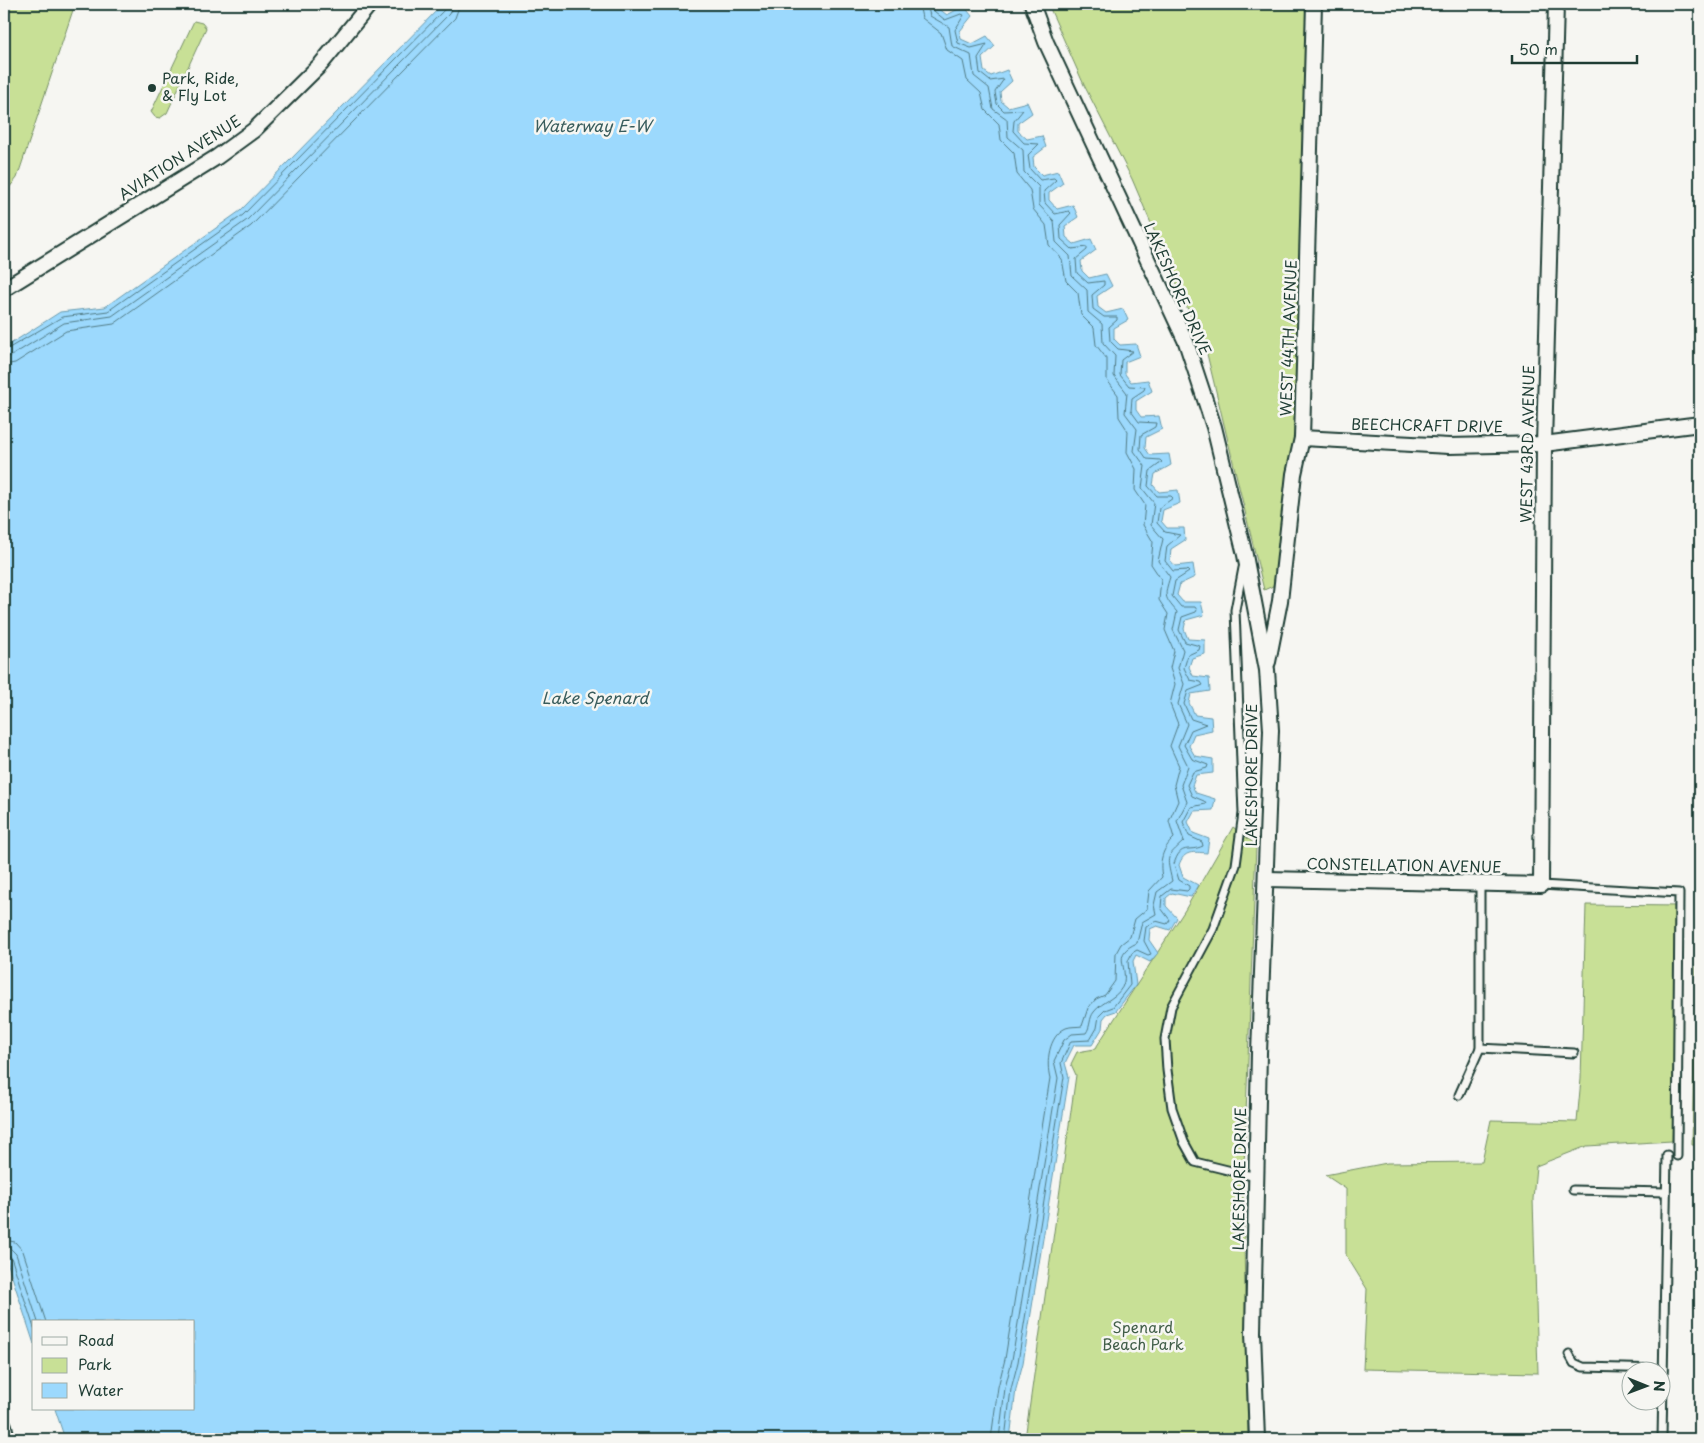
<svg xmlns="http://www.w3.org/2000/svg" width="1704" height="1443" viewBox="0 0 1704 1443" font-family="'Playpen Sans',sans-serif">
  <rect width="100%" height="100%" fill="#f6f6f2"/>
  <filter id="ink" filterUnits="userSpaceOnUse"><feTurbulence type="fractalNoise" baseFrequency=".02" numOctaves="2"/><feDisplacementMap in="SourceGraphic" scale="10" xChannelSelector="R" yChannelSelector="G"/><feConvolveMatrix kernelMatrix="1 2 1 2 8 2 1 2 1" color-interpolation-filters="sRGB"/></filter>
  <g filter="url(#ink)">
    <g fill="#c8e096" stroke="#748e65">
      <path d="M 4,4 L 75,4 L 17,178 L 4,194 Z"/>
      <path d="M 1048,4 L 1314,4 L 1302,438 L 1273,586 L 1264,590 L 1207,354 L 1132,179 L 1084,85 Z"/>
      <path d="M 194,21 L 202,23 L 206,28 L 167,113 L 160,118 L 155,117 L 151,112 Z"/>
      <path d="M 1233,827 L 1256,845 L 1243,1195 L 1248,1439 L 1025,1439 L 1076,1075 L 1071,1064 L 1077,1052 L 1095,1049 L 1185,910 Z"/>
      <path d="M 1586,905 L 1679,906 L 1672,1141 L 1587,1146 L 1536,1166 L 1533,1199 L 1538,1373 L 1363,1369 L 1367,1289 L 1346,1255 L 1346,1189 L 1325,1175 L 1387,1163 L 1482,1162 L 1491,1120 L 1577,1122 L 1581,1079 Z"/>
      <path d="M 1697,916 L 1700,916 L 1700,1145 L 1692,1145 Z"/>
    </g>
    <path fill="#9cd9fd" stroke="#6a9bad" d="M 443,4 L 938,4 L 938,8 L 947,15 L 964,6 L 972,16 L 960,31 L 961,39 L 972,44 L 987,36 L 995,46 L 982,58 L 984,71 L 991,76 L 1007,70 L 1012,81 L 1000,92 L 1001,101 L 1008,107 L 1027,102 L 1032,113 L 1018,123 L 1018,131 L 1027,139 L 1042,136 L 1046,147 L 1033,157 L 1034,167 L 1042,175 L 1058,171 L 1063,183 L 1049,193 L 1049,200 L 1057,209 L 1073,205 L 1078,217 L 1065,226 L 1066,237 L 1074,244 L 1091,239 L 1096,250 L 1081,261 L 1082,271 L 1089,278 L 1106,274 L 1112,286 L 1097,296 L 1098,307 L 1106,313 L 1123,309 L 1128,320 L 1114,328 L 1114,339 L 1120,345 L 1136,344 L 1140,356 L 1125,362 L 1125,374 L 1131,382 L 1148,380 L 1152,391 L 1136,401 L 1136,410 L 1141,417 L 1159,416 L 1162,429 L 1146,437 L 1145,448 L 1150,455 L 1169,454 L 1171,465 L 1155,474 L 1153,485 L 1159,492 L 1178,490 L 1180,503 L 1163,510 L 1161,521 L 1167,528 L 1184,528 L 1185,540 L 1171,549 L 1170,560 L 1175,566 L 1193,564 L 1195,577 L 1180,584 L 1177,595 L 1183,602 L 1201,602 L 1204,615 L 1186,620 L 1184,629 L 1188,639 L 1205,640 L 1205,654 L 1192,658 L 1189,667 L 1193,676 L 1209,678 L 1210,691 L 1191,694 L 1189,703 L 1195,715 L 1211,717 L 1212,730 L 1194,734 L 1189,746 L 1195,756 L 1213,759 L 1213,773 L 1196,775 L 1192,786 L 1196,793 L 1215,799 L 1213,810 L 1194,811 L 1188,822 L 1193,833 L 1209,839 L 1207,853 C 1193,852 1184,850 1179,865 L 1183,877 L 1198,885 L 1191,897 L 1172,893 L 1166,898 L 1166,906 L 1177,918 L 1170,930 L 1157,926 L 1150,929 L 1149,940 L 1158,953 L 1150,962 L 1136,955 L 1133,961 L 1136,985 L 1116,1011 L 1107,1014 L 1103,1019 L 1102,1029 L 1092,1045 L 1074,1045 L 1065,1063 L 1069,1077 L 1023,1363 L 1016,1389 L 1010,1439 L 65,1439 L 55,1409 L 194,1409 L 194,1322 L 34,1322 L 34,1344 L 4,1252 L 4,348 L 60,312 L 105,307 L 240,211 Z"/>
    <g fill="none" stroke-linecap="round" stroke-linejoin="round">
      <g stroke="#517b84" stroke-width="1">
        <path d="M 919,4 L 922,18 L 941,33 L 947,50 L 963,61 L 967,80 L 981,93 L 985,110 L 999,124 L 1001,140 L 1014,153 L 1017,174 L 1030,190 L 1033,209 L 1046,225 L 1049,245 L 1062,259 L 1066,281 L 1078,293 L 1081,315 L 1094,328 L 1096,345 L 1107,359 L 1107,380 L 1118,395 L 1119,417 L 1128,431 L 1127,452 L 1136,469 L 1135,490 L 1145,505 L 1143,525 L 1153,542 L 1151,564 L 1161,579 L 1159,600 L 1168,614 L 1165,630 L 1174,651 L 1170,668 L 1175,684 L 1170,704 L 1178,724 L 1170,746 L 1179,766 L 1174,785 L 1178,801 L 1169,821 L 1174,838 C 1162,849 1159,861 1162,877 L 1149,891 L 1147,909 L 1135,919 L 1130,937 L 1121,944 L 1116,953 L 1115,981 L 1105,995 L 1096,999 L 1088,1008 L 1082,1026 C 1077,1027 1071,1026 1066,1028 C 1048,1036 1046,1063 1050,1078 L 1005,1359 L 998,1387 L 991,1439"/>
        <path d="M 927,4 L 930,16 L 949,27 L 952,46 L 971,55 L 974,76 L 989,88 L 993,109 L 1007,119 L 1008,137 L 1023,150 L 1024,172 L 1039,187 L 1039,205 L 1054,221 L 1056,242 L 1070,256 L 1072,276 L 1087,290 L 1088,312 L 1102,324 L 1103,343 L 1115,356 L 1114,376 L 1127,393 L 1125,413 L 1137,429 L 1134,451 L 1145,466 L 1142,488 L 1154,503 L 1151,525 L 1163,539 L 1158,561 L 1170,577 C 1164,596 1164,597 1177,612 L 1173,630 L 1183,650 L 1178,668 L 1184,684 L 1178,704 L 1187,724 L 1178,746 L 1188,766 L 1181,785 L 1187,802 L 1177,821 L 1184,841 C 1166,858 1166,855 1172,881 L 1157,892 L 1154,905 L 1156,914 L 1142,922 L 1137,943 C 1112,954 1127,964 1124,982 C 1121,997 1102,1001 1094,1012 C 1089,1018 1091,1026 1086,1033 L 1072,1034 L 1064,1040 L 1054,1061 L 1058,1078 L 1012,1360 L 1005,1388 L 999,1439"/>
        <path d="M 933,4 L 934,11 L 945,20 L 961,14 L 964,15 L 955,30 L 958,43 L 971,48 L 987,44 L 978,58 L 980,73 L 990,81 L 1004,79 L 995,92 L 997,104 L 1004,111 L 1023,110 L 1014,121 L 1013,131 L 1024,143 L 1039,144 L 1028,155 L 1030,169 L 1040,180 L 1054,178 L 1056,180 L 1044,191 L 1045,203 L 1055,214 L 1069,211 L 1071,213 L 1060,225 L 1061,239 L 1072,249 L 1087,247 L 1087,250 L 1076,259 L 1077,273 L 1088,283 L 1104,281 L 1104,285 L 1092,295 L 1093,309 L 1104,317 L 1117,317 L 1117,320 L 1109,327 L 1110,341 L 1118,349 L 1133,351 L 1121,360 L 1120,375 L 1129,386 L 1145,387 L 1144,390 L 1132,398 L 1131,411 L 1139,422 L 1156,423 L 1155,427 L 1141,435 L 1140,449 L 1147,459 L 1160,460 L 1162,462 L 1150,471 L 1148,486 L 1157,496 L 1171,496 L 1173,498 L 1159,508 L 1157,523 L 1165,532 L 1180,535 L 1167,546 L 1165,561 L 1173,571 L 1187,570 L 1189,572 L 1175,581 L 1172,596 L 1181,607 L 1195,607 L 1197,610 L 1196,612 L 1182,617 L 1179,630 L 1185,642 L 1200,646 L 1199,650 L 1188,655 L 1184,668 L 1190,680 L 1201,682 L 1203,685 L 1188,691 L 1184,704 L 1191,719 L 1206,724 L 1191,730 L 1184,745 L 1192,759 L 1208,765 L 1207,768 L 1193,772 L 1187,785 L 1192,796 L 1204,801 L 1206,804 L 1191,807 L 1183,822 L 1189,836 L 1202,842 L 1203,846 C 1188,853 1181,842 1174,864 L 1179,880 L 1189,886 L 1189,889 L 1187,891 L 1171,889 L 1162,896 L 1161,908 L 1170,920 L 1167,924 L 1156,921 L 1146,927 L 1144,941 L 1151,954 L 1148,955 L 1137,950 L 1132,953 L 1128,961 L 1130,985 L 1113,1007 L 1105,1010 L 1099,1016 L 1097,1028 L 1090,1040 L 1071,1041 L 1061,1063 L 1064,1077 L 1018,1362 L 1011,1389 L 1005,1439"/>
        <path d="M 4,351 L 62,317 L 108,311 L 243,215 L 445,9 L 447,4"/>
        <path d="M 4,358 L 11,356 L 64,323 L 112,316 L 247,220 L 449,14 L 453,4"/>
        <path d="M 4,365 L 15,363 L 66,331 L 114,324 L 251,226 L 455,18 L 460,4"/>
        <path d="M 4,1240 L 15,1242 L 23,1251 L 46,1322"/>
        <path d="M 4,1247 L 11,1249 L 16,1254 L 38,1322"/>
        <path d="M 4,1253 L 11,1257 L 34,1328"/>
      </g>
      <g stroke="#1f3d34" stroke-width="11">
        <g id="service">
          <path d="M 1243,568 L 1235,610 L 1243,813 L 1236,865 L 1213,929 L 1171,1007 L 1165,1039 L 1167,1070 L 1172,1108 L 1184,1142 L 1195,1162 L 1256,1177"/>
          <path d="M 1480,884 L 1480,1048 L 1574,1053"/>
          <path d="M 1541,885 L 1679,893 L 1677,1156"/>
          <path d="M 1459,1095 L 1480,1048"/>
          <path d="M 1573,1190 L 1666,1192"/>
          <path d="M 1569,1354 L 1574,1363 L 1583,1367 L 1663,1369"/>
          <path d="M 1662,1439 L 1667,1155"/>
        </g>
      </g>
      <g stroke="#1f3d34" stroke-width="18">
        <g id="minor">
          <path d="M 1032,4 L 1046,42 L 1186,342 L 1214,427 L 1245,555 L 1267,670 L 1271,730 L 1259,1053 L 1253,1332 L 1257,1439"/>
          <path d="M 4,289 L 217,157 L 254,130 L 321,64 L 370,4"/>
          <path d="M 1302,438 L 1449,446 L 1544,444 L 1700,424"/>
          <path d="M 1268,662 L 1280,601 L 1294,474 L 1302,438 L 1314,4"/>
          <path d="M 1267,879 L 1541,885 L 1544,444 L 1556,4"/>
          <path d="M 4,1426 L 7,1439"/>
        </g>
      </g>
      <use href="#service" stroke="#f6f6f2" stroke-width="7"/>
      <use href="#minor" stroke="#f6f6f2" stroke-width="14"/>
    </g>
  </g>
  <circle fill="#1f3d34" stroke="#f6f6f2" stroke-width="2" cx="152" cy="88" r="5"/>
  <g text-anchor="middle" stroke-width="5" stroke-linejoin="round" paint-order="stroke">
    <g font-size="15" fill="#1f3d34" stroke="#f6f6f2" text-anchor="start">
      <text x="162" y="84">Park, Ride,<tspan x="162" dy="17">&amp; Fly Lot</tspan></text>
    </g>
    <g font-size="15" fill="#1f3d34" stroke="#f6f6f2">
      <text transform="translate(180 158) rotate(-33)" y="5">AVIATION AVENUE</text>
      <text transform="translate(1177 289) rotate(66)" y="5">LAKESHORE DRIVE</text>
      <text transform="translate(1289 338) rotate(-88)" y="5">WEST 44TH AVENUE</text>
      <text transform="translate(1427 426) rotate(1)" y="5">BEECHCRAFT DRIVE</text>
      <text transform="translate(1528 444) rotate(-89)" y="5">WEST 43RD AVENUE</text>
      <text transform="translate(1252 775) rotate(-90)" y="5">LAKESHORE DRIVE</text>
      <text transform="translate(1404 866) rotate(1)" y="5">CONSTELLATION AVENUE</text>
      <text transform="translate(1240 1179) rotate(-89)" y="5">LAKESHORE DRIVE</text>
    </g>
    <g font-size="15" fill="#415e48" stroke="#f6f6f2">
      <text x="1143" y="1333">Spenard<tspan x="1143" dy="17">Beach Park</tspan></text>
    </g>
    <g font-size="16" font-style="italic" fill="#385c5c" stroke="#f6f6f2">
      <text x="592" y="132">Waterway E-W</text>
      <text x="595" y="704">Lake Spenard</text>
    </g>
  </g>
  <rect width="1704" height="1443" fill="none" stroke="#f6f6f2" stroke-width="20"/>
  <rect x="10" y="10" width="1684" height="1423" fill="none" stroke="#1f3d34" stroke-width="2" filter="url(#ink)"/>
  <rect x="32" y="1320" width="162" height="90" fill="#f6f6f2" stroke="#a0aca6"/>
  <rect x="42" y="1337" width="25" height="8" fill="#f6f6f2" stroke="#a0aca6"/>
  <text x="78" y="1346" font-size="15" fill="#1f3d34">Road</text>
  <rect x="42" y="1358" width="25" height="15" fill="#c8e096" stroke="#a0aca6"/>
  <text x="78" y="1370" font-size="15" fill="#1f3d34">Park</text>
  <rect x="42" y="1383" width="25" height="15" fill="#9cd9fd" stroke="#a0aca6"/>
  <text x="78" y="1396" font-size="15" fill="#1f3d34">Water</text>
  <g transform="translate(1646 1386) rotate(91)"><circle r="24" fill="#f6f6f2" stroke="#a0aca6"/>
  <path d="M0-4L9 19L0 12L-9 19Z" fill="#1f3d34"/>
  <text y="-8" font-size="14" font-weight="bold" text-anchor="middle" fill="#1f3d34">N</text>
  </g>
  <path d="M1512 55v8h125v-8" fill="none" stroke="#1f3d34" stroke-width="2.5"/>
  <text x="1519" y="55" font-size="15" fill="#1f3d34" stroke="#f6f6f2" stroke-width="4" paint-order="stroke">50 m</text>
</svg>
